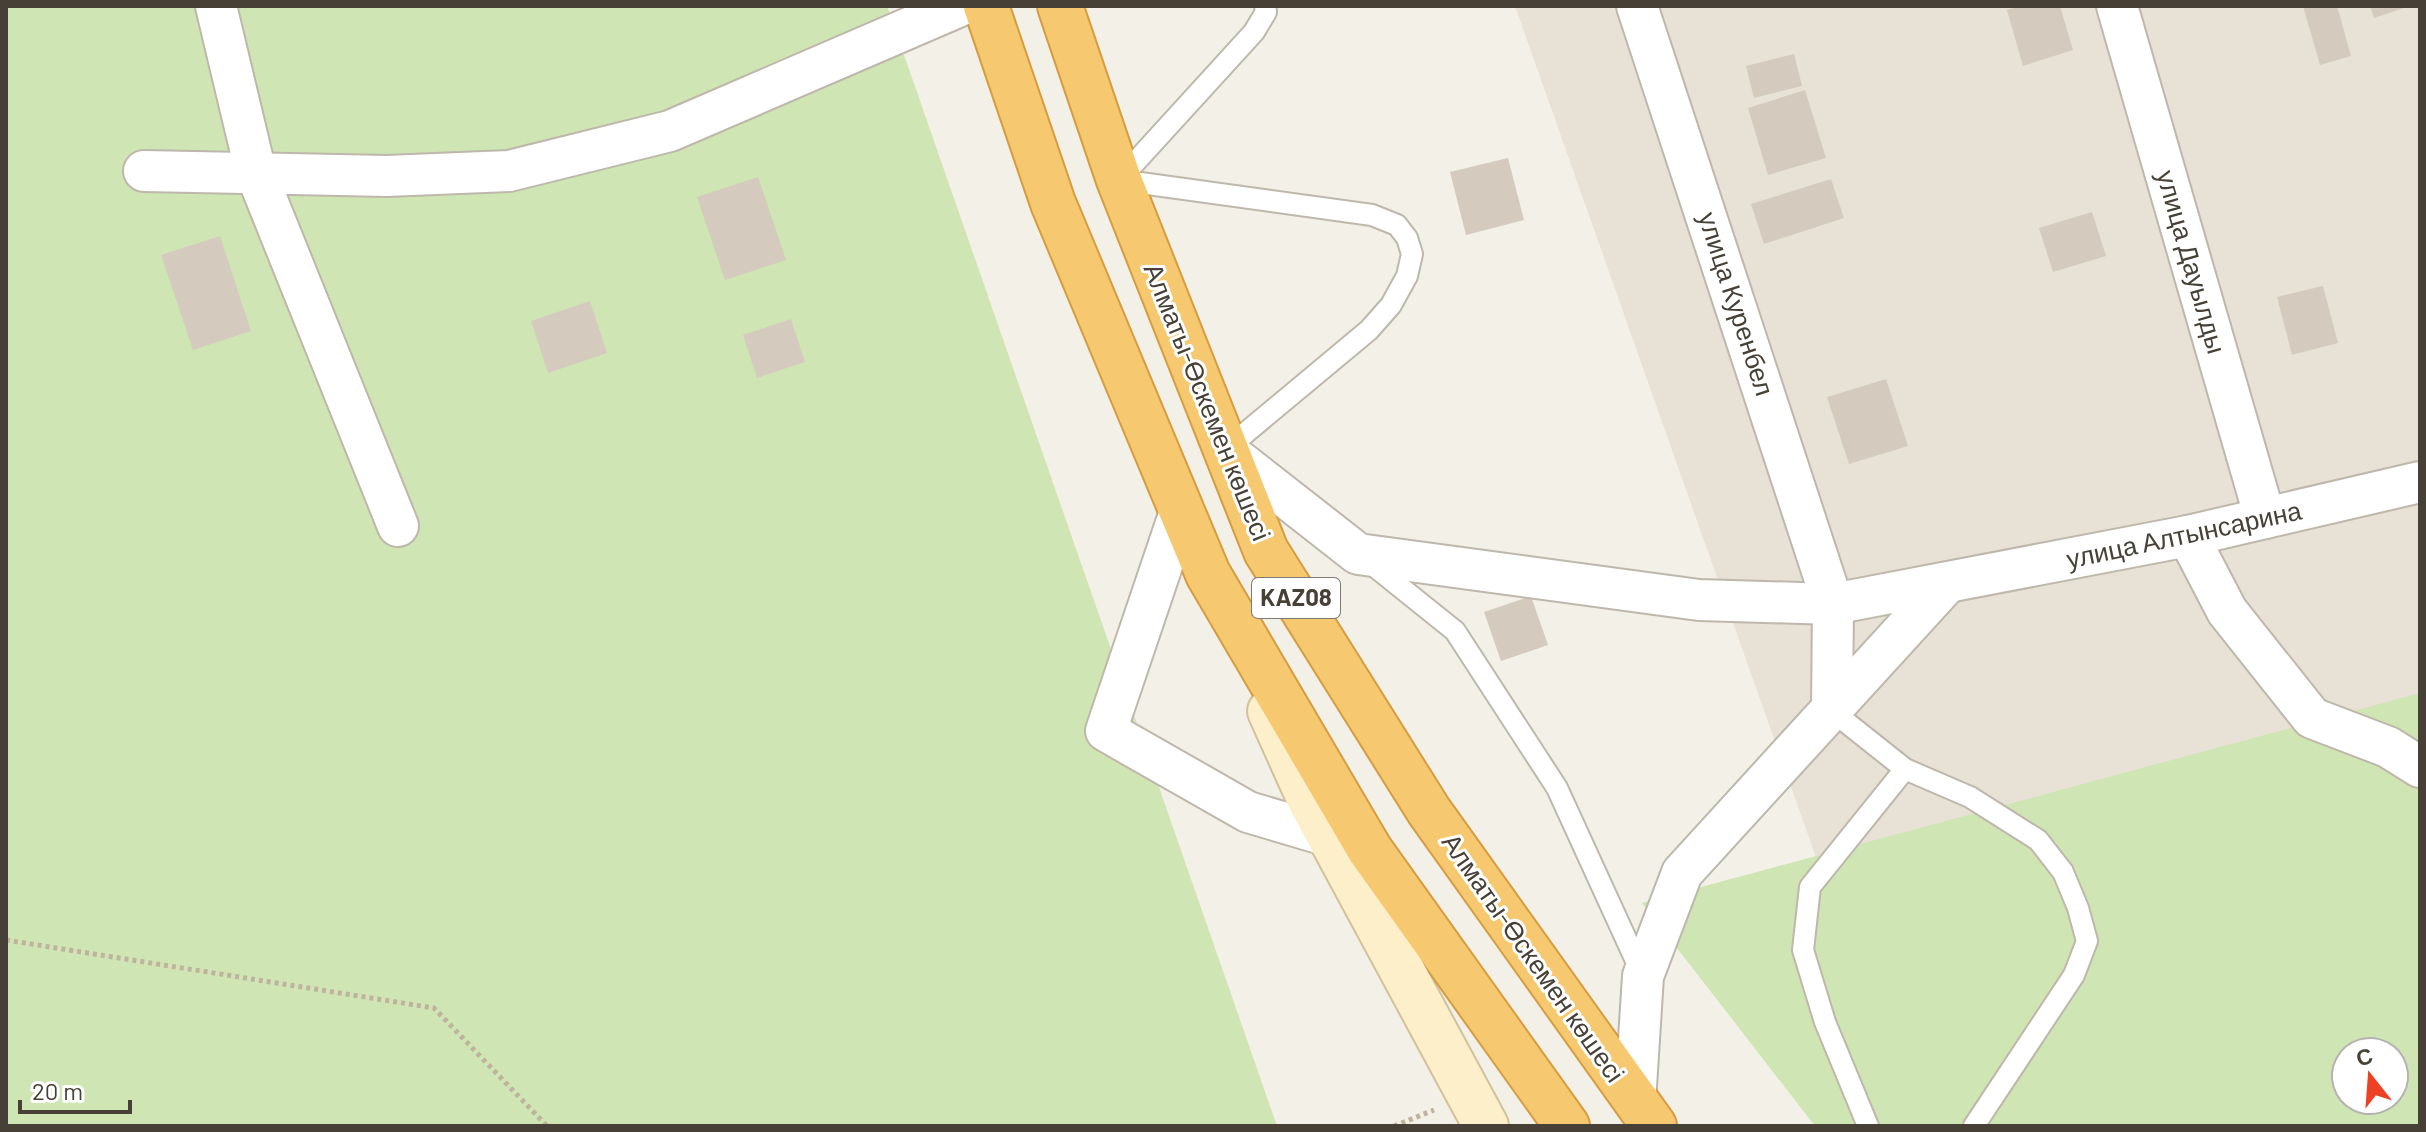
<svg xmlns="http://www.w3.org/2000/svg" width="2426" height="1132" viewBox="0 0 2426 1132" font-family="Barlow,sans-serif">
  <rect width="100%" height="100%" fill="#f3f0e8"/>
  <path fill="#e7e1d6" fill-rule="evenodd" d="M 1515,6 L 2420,6 L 2420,1126 L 1911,1126 ZM 2346,1052 L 2394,1052 L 2394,1100 L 2346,1100 Z"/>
  <g fill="#cfe5b3" fill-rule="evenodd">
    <path d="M 6,6 L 887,6 L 1277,1126 L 6,1126 Z"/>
    <path d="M 2420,693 L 2420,1126 L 1815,1126 L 1642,903 ZM 2346,1052 L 2394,1052 L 2394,1100 L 2346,1100 Z"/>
  </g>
  <g fill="#d4cbbe">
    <path d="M 2020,6 L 2060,6 L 2073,50 L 2023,66 L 2007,10 Z"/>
    <path d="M 2303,6 L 2337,6 L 2351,56 L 2320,65 Z"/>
    <path d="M 2370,6 L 2407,6 L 2407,7 L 2374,18 Z"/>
    <path d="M 1794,54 L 1802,86 L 1754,98 L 1746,66 Z"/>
    <path d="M 1805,90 L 1826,158 L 1768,175 L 1748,108 Z"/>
    <path d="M 1508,158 L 1524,220 L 1466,235 L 1450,172 Z"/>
    <path d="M 758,177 L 786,260 L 725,280 L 697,197 Z"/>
    <path d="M 1831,179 L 1844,218 L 1764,244 L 1751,204 Z"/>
    <path d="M 2092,212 L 2106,256 L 2053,272 L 2039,228 Z"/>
    <path d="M 220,236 L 251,331 L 193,350 L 161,255 Z"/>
    <path d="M 2323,286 L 2338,343 L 2292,355 L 2277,297 Z"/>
    <path d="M 590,301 L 607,353 L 548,373 L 531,321 Z"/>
    <path d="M 791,319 L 805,362 L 757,378 L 743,335 Z"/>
    <path d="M 1886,379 L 1908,446 L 1849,464 L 1827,397 Z"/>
    <path d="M 1531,596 L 1548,645 L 1501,661 L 1484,612 Z"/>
  </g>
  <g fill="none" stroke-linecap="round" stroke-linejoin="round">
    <g stroke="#beb7ab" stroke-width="24">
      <g id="lane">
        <path d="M 1119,180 L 1372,215 L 1397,225 L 1407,238 L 1412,254 L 1407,276 L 1391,305 L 1369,330 L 1225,450"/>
        <path d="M 1119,180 L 1254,32 L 1266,12 L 1265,6"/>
        <path d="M 1369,562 L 1455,631 L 1557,788 L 1643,976"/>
        <path d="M 1832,711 L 1905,769 L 1970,797 L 2038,840 L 2063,872 L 2078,908 L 2087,941 L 2074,975 L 1974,1126"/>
        <path d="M 1868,1126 L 1825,1022 L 1803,950 L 1810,887 L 1905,769"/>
      </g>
    </g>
    <g stroke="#beb7ab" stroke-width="44">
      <g id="street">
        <path d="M 216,6 L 256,173 L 398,526"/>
        <path d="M 1637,6 L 1833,604 L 1832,711"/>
        <path d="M 2117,6 L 2265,518"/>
        <path d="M 144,171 L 387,176 L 509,171 L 670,131 L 960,6"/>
        <path d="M 1225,450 L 1358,554 L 1699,600 L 1833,604 L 2188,536 L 2420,482"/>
        <path d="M 1181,509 L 1106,731 L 1248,812 L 1329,836"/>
        <path d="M 2188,536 L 2227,611 L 2312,718 L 2388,747 L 2420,767"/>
        <path d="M 1635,1102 L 1643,976 L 1682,873 L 1946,584"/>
      </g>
    </g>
    <g stroke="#d0c29a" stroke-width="48">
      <path id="secondary" d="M 1270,711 L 1309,798 L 1486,1126"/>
    </g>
    <g stroke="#d59d40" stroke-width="48">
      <g id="highway">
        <path d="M 986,6 L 1053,203 L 1208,574 L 1370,850 L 1567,1126"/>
        <path d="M 1060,6 L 1119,180 L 1266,551 L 1429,811 L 1654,1126"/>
      </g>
    </g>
    <g stroke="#bfb39d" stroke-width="5" stroke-dasharray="4 4" stroke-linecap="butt">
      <path d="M 6,940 L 434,1008 L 547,1126"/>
      <path d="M 1394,1126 L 1434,1110"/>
    </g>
    <use href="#lane" stroke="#fff" stroke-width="20"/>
    <use href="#street" stroke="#fff" stroke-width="40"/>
    <use href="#secondary" stroke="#fcefc9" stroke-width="44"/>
    <use href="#highway" stroke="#f6c870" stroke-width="44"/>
  </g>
  <g text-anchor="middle" stroke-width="6" stroke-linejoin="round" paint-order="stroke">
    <rect fill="#fff" stroke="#7e7973" stroke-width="2" x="1252" y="578" width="88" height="40" rx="6"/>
    <g font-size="24" font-weight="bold" fill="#464037">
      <text x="1296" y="606">KAZ08</text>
    </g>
    <g font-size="26" fill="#464037" stroke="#fff">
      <text transform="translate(2191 262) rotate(74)" y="9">улица Дауылды</text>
      <text transform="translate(1736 304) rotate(72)" y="9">улица Куренбел</text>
      <text transform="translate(1207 402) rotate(68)" y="9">Алматы-Өскемен көшесі</text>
      <text transform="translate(2184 535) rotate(-12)" y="9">улица Алтынсарина</text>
      <text transform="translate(1533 958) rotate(55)" y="9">Алматы-Өскемен көшесі</text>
    </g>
  </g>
  <rect width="2426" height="1132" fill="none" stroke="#464037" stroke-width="16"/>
  <g transform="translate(2370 1076) rotate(343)"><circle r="38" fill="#ffffff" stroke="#b5b3af" stroke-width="2"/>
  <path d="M0-6L14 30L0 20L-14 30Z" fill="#ee4024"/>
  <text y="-12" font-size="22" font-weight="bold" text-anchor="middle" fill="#464037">С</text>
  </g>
  <path d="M20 1100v12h110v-12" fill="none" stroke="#464037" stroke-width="4"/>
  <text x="32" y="1100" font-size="24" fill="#464037" stroke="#ffffff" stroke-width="6" paint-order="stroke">20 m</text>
</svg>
